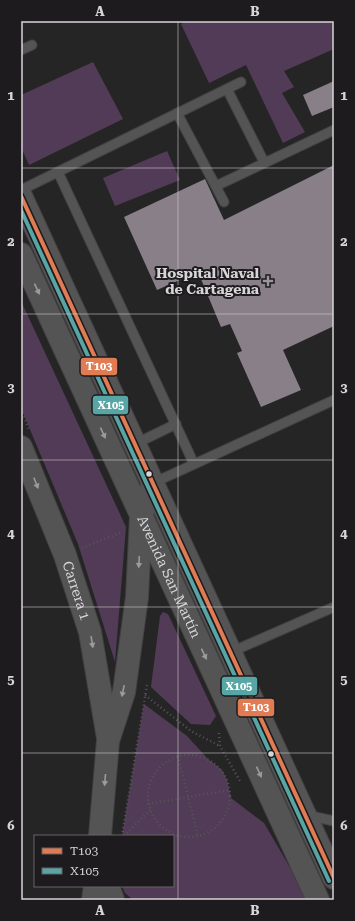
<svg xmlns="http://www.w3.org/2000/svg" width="355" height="921" viewBox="0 0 355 921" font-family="'Roboto Serif',serif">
  <rect width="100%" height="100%" fill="#262526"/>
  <g fill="#523b56">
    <path d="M 187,21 L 334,21 L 334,49 L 284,71 L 294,87 L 282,93 L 305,132 L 283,143 L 246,65 L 209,83 L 181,24 Z"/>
    <path d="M 93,62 L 123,119 L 29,165 L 21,147 L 21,95 Z"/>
    <path d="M 167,151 L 180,180 L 115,206 L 103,178 Z"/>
    <path d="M 21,301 L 126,527 L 115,662 L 78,544 L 21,408 Z"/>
    <path d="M 163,612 L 168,614 L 216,716 L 210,725 L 191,724 L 151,687 L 160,616 Z"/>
    <path d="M 144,704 L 187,736 L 208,759 L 222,770 L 227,780 L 231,798 L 264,823 L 309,900 L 133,900 L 125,893 L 122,886 L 173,886 L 173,836 L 122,836 Z"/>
  </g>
  <g fill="#887f89">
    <path d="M 334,81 L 334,107 L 312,116 L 303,95 Z"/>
    <path d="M 334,165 L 334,326 L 283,350 L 301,390 L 261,407 L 237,353 L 242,351 L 230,324 L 221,327 L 198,272 L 157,290 L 124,217 L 205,179 L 224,220 Z"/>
  </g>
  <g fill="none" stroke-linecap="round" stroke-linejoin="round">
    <g stroke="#434243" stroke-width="11">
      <g id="service">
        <path d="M 21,50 L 32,45"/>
        <path d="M 227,89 L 264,162"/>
        <path d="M 177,113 L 224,202"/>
        <path d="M 58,172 L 194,464"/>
        <path d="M 216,186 L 334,130"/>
        <path d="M 21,190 L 241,82"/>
        <path d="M 135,444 L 176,424"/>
        <path d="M 153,483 L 334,400"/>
        <path d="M 231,652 L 334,607"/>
        <path d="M 306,815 L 334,821"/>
      </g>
    </g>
    <g stroke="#434243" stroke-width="24">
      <g id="tertiary">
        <path id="s1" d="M 21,447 L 65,555 L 90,632 L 108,738"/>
        <path d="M 100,836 L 108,741 L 124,692 L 137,597 L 141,517 L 153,483"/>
        <path d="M 108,886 L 113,900"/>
        <path d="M 93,900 L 95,886"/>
      </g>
    </g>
    <g stroke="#434243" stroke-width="24">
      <g id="secondary">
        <path d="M 21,196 L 334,878"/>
        <path id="s2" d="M 21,254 L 318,900"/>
      </g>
    </g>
    <g stroke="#565556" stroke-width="2.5" stroke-dasharray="1 3" stroke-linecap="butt">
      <path d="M 21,409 L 29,430"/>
      <path d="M 82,548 L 122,532"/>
      <path d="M 145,695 L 191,731 L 220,746"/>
      <path d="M 219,733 L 220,746 L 241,783"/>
      <circle cx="189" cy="796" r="41"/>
      <path d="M 178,756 L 198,836"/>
      <path d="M 148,804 L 230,790"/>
      <path d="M 122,836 L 147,685"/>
      <path d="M 124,836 L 150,810"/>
    </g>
    <use href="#service" stroke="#555455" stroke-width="9"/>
    <use href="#tertiary" stroke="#555455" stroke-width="22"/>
    <use href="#secondary" stroke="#555455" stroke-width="22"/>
    <g stroke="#1d1b1d" stroke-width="7">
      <path id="bus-1" d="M 21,196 L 334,878"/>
    </g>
    <g stroke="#1d1b1d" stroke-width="7">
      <path id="bus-2" d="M 21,210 L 329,881"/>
    </g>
    <use href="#bus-1" stroke="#e17b53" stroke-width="4"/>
    <use href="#bus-2" stroke="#57a5a5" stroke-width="4"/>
  </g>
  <defs><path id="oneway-solid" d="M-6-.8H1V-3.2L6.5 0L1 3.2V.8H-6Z"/></defs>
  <g fill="#9c9b9c">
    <use href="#oneway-solid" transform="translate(37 289) rotate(65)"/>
    <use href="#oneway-solid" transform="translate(103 433) rotate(65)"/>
    <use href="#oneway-solid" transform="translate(36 483) rotate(68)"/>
    <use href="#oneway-solid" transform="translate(139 562) rotate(93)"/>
    <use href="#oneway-solid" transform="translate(92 642) rotate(81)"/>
    <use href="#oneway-solid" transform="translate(204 654) rotate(65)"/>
    <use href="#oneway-solid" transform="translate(123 691) rotate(102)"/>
    <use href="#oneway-solid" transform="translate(259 772) rotate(65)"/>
    <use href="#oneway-solid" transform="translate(105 780) rotate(95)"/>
  </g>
  <path fill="none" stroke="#d7d5d7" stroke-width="1" stroke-opacity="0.55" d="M 178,21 L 178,900M 21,168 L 334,168M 21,314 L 334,314M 21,460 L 334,460M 21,607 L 334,607M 21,753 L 334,753"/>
  <path fill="#999799" stroke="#1d1b1d" stroke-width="1.5" d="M266 275h4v4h4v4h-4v4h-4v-4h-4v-4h4z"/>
  <g fill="#d7d5d7" stroke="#1d1b1d" stroke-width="1.5">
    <circle cx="149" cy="474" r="3.5"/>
    <circle cx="271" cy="754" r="3.5"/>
  </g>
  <g text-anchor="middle" stroke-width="4" stroke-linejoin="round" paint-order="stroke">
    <g font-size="14" font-weight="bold" fill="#d7d5d7" stroke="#1d1b1d" text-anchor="end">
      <text x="259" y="278">Hospital Naval<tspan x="259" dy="16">de Cartagena</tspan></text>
    </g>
    <g font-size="14" fill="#d7d5d7" stroke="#1d1b1d">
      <text dy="5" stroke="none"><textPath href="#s2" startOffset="355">Avenida San Martín</textPath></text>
      <text dy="5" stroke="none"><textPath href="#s1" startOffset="154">Carrera 1</textPath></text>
    </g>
  </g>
  <g stroke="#1d1b1d" stroke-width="1.5">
    <rect x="80" y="357" width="38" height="19" rx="4" fill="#e17b53"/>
    <rect x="92" y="395" width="37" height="20" rx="4" fill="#57a5a5"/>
    <rect x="221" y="676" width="37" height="20" rx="4" fill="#57a5a5"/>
    <rect x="237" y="698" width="38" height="19" rx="4" fill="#e17b53"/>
  </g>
  <g font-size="11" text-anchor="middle" font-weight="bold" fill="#fff">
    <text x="99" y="370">T103</text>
    <text x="111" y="409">X105</text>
    <text x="239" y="690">X105</text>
    <text x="256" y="711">T103</text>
  </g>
  <rect width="355" height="921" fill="none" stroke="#1d1b1d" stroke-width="44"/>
  <rect x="34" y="835" width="140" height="52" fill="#1d1b1d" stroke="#676567"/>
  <rect x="42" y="848" width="20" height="6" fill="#e17b53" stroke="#676567"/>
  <text x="70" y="855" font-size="12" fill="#d7d5d7">T103</text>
  <rect x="42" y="868" width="20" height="6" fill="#57a5a5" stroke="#676567"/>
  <text x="70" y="875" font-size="12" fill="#d7d5d7">X105</text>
  <rect x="22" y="22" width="311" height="877" fill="none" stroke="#d7d5d7" stroke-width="1.5"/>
  <g font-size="13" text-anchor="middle" font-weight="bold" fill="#d7d5d7">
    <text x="100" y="16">A</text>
    <text x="255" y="16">B</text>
    <text x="11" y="100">1</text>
    <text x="344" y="100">1</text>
    <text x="11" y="246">2</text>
    <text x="344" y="246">2</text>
    <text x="11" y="392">3</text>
    <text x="344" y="392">3</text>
    <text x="11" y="538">4</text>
    <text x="344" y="538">4</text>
    <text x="11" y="684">5</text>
    <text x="344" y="684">5</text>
    <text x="11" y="830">6</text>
    <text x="344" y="830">6</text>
    <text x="100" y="915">A</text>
    <text x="255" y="915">B</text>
  </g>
</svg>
